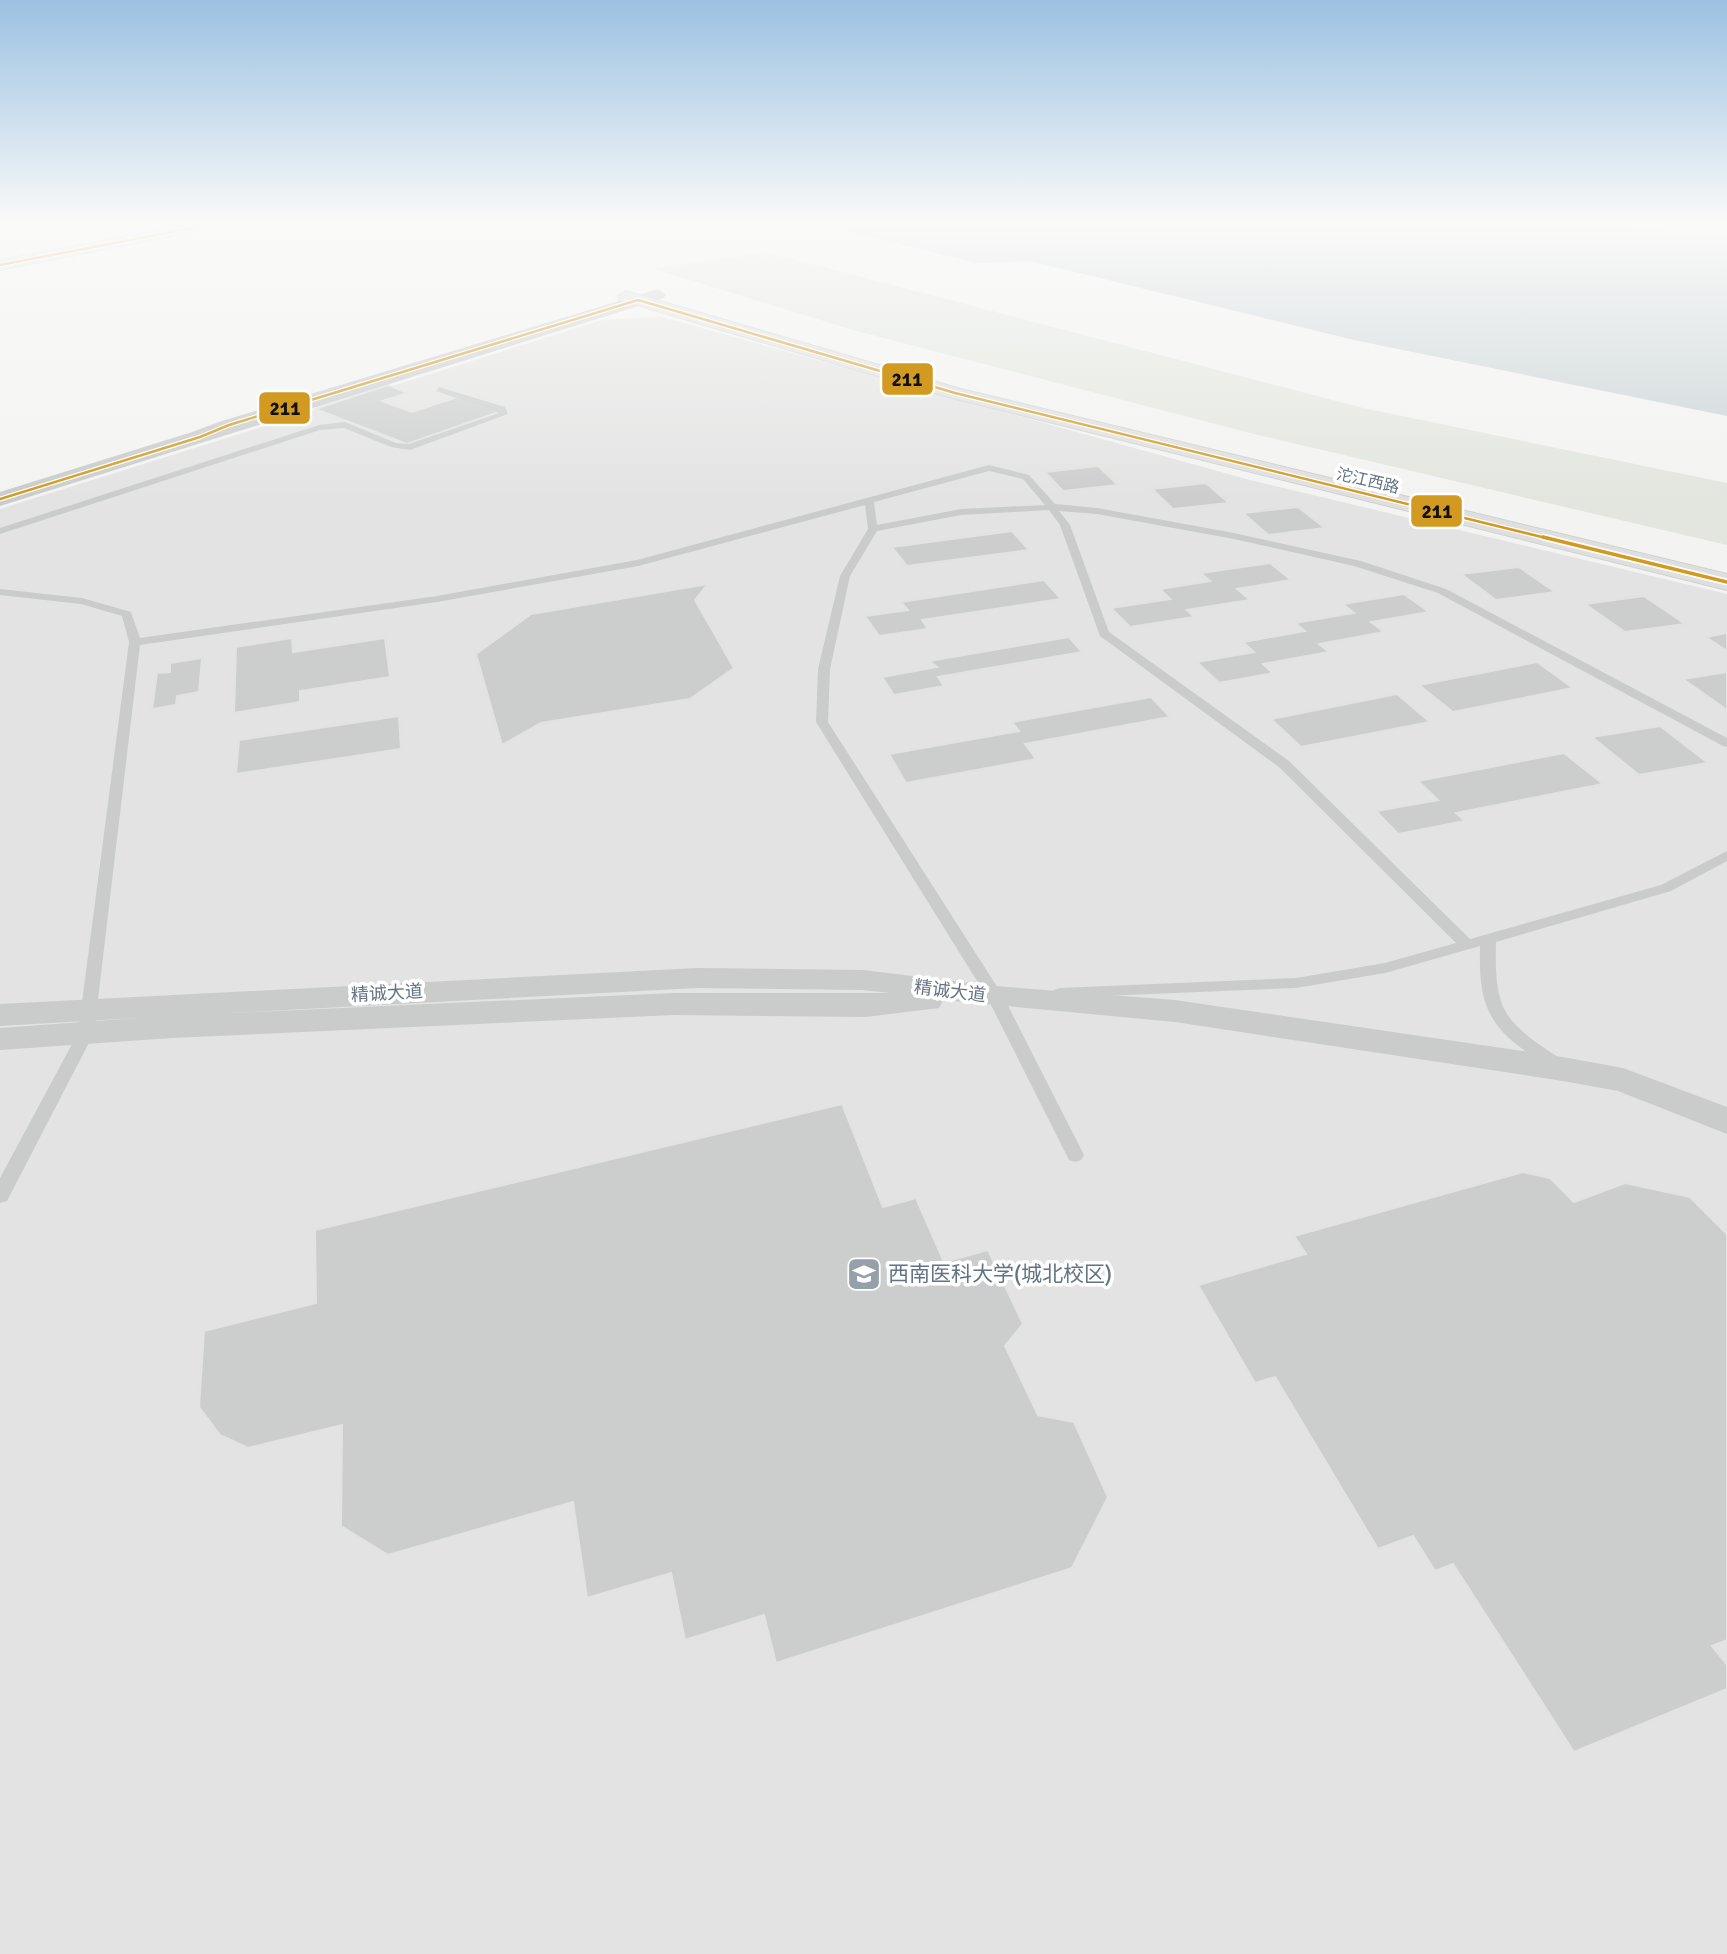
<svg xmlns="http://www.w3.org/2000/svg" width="1727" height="1954" viewBox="0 0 1727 1954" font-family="Signika,'Noto Sans SC',sans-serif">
  <rect width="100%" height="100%" fill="#f3f3f1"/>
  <path fill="#e2e3e2" d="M 662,317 L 1250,480 L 1727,594 L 1727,1954 L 0,1954 L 0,509 L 602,320 Z"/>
  <path fill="#e2e6df" d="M 766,252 L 1363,408 L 1727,483 L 1727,545 L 1258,435 L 853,330 L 654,269 Z"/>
  <path fill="#cad4d6" d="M 821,225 L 1605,225 L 1727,235 L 1727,416 L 1354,340 L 1030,261 L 977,263 Z"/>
  <g fill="#cccece" stroke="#e2e2e1" stroke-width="2">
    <path d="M 388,385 L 408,393 L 382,401 L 412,412 L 457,397 L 499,412 L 407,444 L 315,409 Z"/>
    <path d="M 1098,466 L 1118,485 L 1063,491 L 1045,472 Z"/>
    <path d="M 1206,483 L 1229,503 L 1173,509 L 1152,489 Z"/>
    <path d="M 1298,507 L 1325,528 L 1268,535 L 1243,513 Z"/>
    <path d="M 1012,531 L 1029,550 L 907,566 L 892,547 Z"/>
    <path d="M 1270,563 L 1291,580 L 1237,589 L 1250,600 L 1187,610 L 1194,617 L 1130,627 L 1111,608 L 1170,599 L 1160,589 L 1210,581 L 1201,573 Z"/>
    <path d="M 1519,567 L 1555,592 L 1496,600 L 1461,574 Z"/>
    <path d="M 1044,580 L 1061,599 L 922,620 L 928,629 L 879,636 L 865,616 L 908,610 L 901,602 Z"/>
    <path d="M 708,584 L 695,600 L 734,668 L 690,699 L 541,723 L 502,745 L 476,654 L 531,614 Z"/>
    <path d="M 1404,594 L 1429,612 L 1371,622 L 1384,632 L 1319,644 L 1329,652 L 1263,664 L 1273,673 L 1219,683 L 1197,662 L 1254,652 L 1243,642 L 1305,631 L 1295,623 L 1354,613 L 1343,604 Z"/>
    <path d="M 1644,596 L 1685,624 L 1625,632 L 1585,604 Z"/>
    <path d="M 1727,633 L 1727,651 L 1706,637 Z"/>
    <path d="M 1069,637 L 1082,652 L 938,677 L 944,686 L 894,695 L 882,677 L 937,667 L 929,661 Z"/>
    <path d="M 292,638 L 293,652 L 385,638 L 390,677 L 300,691 L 300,702 L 234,713 L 236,647 Z"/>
    <path d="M 202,658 L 199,692 L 177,696 L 176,705 L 152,709 L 157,673 L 170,672 L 170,663 Z"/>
    <path d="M 1537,662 L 1573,688 L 1453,712 L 1419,685 Z"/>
    <path d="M 1727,672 L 1727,710 L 1683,679 Z"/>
    <path d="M 1397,694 L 1430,722 L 1301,747 L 1271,719 Z"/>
    <path d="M 1151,697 L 1170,717 L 1025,744 L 1036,759 L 906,783 L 889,754 L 1019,731 L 1012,722 Z"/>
    <path d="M 399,716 L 401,749 L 236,774 L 239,740 Z"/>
    <path d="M 1660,726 L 1708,763 L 1639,775 L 1592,737 Z"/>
    <path d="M 1564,753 L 1603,784 L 1456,813 L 1465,821 L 1398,834 L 1376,811 L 1438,800 L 1418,781 Z"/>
    <path d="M 842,1104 L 883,1207 L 916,1198 L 944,1262 L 988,1250 L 1023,1324 L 1005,1346 L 1038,1415 L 1074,1422 L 1108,1497 L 1072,1568 L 776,1663 L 764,1615 L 685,1640 L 671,1573 L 587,1598 L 573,1502 L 388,1555 L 341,1526 L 342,1425 L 248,1448 L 220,1435 L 199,1407 L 204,1331 L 316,1303 L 315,1230 Z"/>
    <path d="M 1523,1172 L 1550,1178 L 1574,1202 L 1625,1183 L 1690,1197 L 1727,1234 L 1727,1640 L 1712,1646 L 1727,1665 L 1727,1689 L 1574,1752 L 1453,1564 L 1435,1571 L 1413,1536 L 1378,1549 L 1275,1377 L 1255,1383 L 1198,1285 L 1306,1254 L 1294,1236 Z"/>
  </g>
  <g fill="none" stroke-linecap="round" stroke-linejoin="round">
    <g stroke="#cfd1d1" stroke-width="2">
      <path id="secondary" d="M 626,291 L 961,389 L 1727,574 L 1727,590 L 948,397 L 620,300 L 618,296 Z"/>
    </g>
    <g stroke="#cfd0d0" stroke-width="2">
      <path id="trunk" d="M 187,225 L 215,225 L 208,229 L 0,270 L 0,260 Z"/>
    </g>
    <g fill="#cacccc" fill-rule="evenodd">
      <path d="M 439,387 L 505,407 L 508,414 L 410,450 L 391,447 L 344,428 L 320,430 L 0,534 L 0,528 L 319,425 L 345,422 L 396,443 L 409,444 L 499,413 L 436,391 Z"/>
      <path d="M 989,465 L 1029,475 L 1055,504 L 1097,508 L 1234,533 L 1361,561 L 1446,589 L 1727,738 L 1727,747 L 1723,746 L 1438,593 L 1354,566 L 1234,539 L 1097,514 L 1059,511 L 1070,525 L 1109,632 L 1289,761 L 1470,939 L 1661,885 L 1727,851 L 1727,861 L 1671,891 L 1496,942 C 1494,1014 1505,1022 1564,1061 L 1566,1065 L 1564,1069 L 1558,1071 C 1546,1068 1535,1058 1525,1051 C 1483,1021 1479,995 1480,946 L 1385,973 L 1296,988 L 1054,998 L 1052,994 L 1054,990 L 1060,988 L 1296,978 L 1385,963 L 1456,943 L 1279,767 L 1100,636 L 1060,525 L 1049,510 L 961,515 L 877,531 L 850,576 L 830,669 L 828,722 L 1003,996 L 1084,1155 L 1081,1160 L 1075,1162 L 1069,1160 L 987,997 L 816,722 L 818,669 L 840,576 L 868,529 L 865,505 L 638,566 L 437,602 L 140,645 L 94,1033 L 7,1201 L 0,1203 L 0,1178 L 78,1033 L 129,642 L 122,616 L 81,604 L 0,595 L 0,589 L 82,598 L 131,612 L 140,638 L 437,596 L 637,560 ZM 989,471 L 1023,479 L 1045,505 L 961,509 L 877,525 L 874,502 Z"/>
    </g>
    <path fill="#cacccc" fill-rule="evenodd" d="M 697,968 L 863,970 L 995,986 L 1175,1000 L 1563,1057 L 1623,1068 L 1727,1107 L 1727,1134 L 1618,1091 L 1563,1081 L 1175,1022 L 943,1000 L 939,1008 L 866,1017 L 674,1015 L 172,1038 L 0,1050 L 0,1028 L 137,1018 L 0,1026 L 0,1004 ZM 697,988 L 863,990 L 890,993 L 674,993 L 229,1013 Z"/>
    <path fill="#cacccc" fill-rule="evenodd" d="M 658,289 L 666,294 L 664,298 L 0,506 L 0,492 L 192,432 L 222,421 Z"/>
    <use href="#secondary" fill="#dfdfe0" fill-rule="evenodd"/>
    <use href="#trunk" fill="#dfdfe0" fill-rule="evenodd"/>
    <g stroke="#fff" stroke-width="5">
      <g id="bus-1-far1">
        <path d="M 0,265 L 208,225"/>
        <path d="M 0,499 L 200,437 L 229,425 L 638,300 L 955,393 L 1550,539"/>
      </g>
    </g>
    <g stroke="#fff" stroke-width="7">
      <path id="bus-1" d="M 1543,537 L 1727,582"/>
    </g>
    <use href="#bus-1-far1" stroke="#d29a21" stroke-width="2.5"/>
    <use href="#bus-1" stroke="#d29a21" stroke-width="3.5"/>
  </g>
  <linearGradient id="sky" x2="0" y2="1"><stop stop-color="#9cc1e1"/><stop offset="0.45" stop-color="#fafaf9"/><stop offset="1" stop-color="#fafaf9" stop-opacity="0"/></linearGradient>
  <rect width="1727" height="498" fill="url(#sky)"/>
  <defs>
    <g id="university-square" transform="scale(1.75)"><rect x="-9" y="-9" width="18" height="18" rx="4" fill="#95a0aa" stroke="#fff"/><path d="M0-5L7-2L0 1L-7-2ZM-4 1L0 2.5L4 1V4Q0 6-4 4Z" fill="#fff"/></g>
  </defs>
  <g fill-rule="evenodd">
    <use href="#university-square" x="864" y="1274"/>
  </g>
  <g text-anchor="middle" stroke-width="7" stroke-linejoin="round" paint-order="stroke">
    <g font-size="16" fill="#627483" stroke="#fff">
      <text transform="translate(1368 480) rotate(13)" y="6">沱江西路</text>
    </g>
    <g font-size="18" fill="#627483" stroke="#fff">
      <text transform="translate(950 991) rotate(7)" y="6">精诚大道</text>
      <text transform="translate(387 993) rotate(-3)" y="6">精诚大道</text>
    </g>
    <g font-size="21" fill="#627483" stroke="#fff" text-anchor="start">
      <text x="888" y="1281">西南医科大学(城北校区)</text>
    </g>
  </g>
  <g stroke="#fff" stroke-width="2.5">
    <rect x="881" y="362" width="53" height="34" rx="7" fill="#d29a21"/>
    <rect x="258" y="391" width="53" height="34" rx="7" fill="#d29a21"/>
    <rect x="1410" y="494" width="53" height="34" rx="7" fill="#d29a21"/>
  </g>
  <g font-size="19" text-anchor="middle" font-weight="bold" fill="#111">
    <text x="907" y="386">211</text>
    <text x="285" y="415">211</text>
    <text x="1437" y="518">211</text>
  </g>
</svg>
